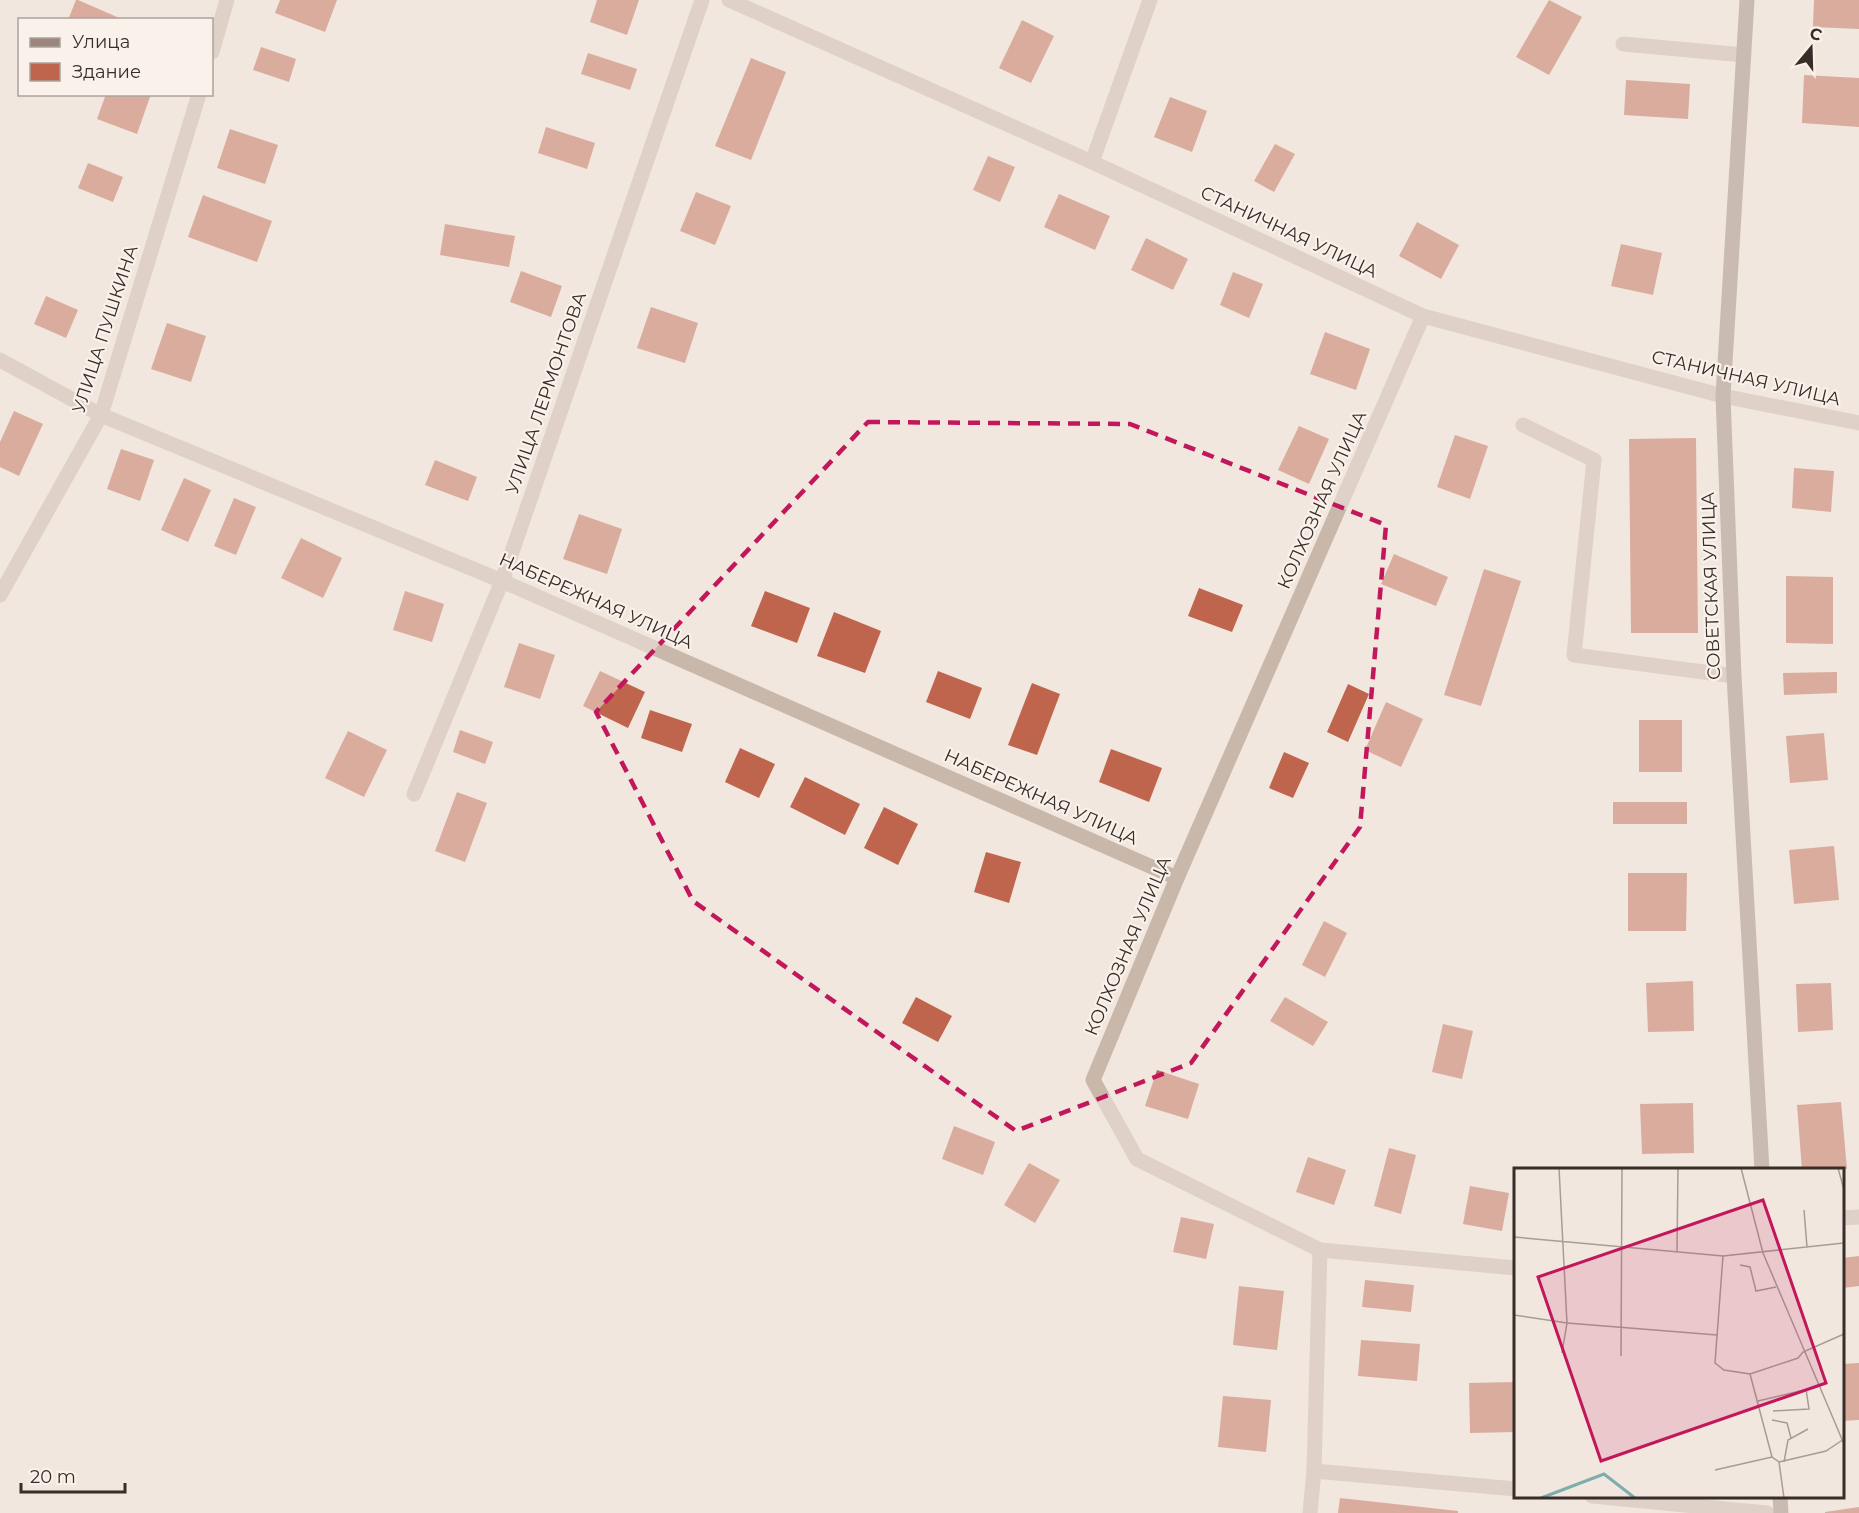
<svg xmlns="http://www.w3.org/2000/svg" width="1859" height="1513" viewBox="0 0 1859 1513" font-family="Montserrat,sans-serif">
  <rect width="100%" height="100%" fill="#f1e7de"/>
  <g fill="#bf654e">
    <path d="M 76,0 L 78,0 L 124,20 L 68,20 Z"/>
    <path d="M 280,0 L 337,0 L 325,32 L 275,13 Z"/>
    <path d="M 597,0 L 639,0 L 627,35 L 590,22 Z"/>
    <path d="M 1549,0 L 1582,17 L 1549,75 L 1516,57 Z"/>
    <path d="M 1814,0 L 1859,0 L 1859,29 L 1813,27 Z"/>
    <path d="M 1022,20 L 1054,36 L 1031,83 L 999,68 Z"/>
    <path d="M 261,47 L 296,59 L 289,82 L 253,70 Z"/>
    <path d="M 588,53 L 637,69 L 630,90 L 581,74 Z"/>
    <path d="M 751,58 L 786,72 L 751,160 L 715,146 Z"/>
    <path d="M 1804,75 L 1859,78 L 1859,127 L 1802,123 Z"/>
    <path d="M 1626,80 L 1690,84 L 1688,119 L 1624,115 Z"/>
    <path d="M 106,94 L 151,94 L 137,134 L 97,119 Z"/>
    <path d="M 1170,97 L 1207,111 L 1192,152 L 1154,137 Z"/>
    <path d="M 546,127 L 595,143 L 587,169 L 538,153 Z"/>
    <path d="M 230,129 L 278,145 L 265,184 L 217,168 Z"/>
    <path d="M 1275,144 L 1295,154 L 1274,192 L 1254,181 Z"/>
    <path d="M 988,156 L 1015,167 L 1000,202 L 973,190 Z"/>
    <path d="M 88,163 L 123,177 L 113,202 L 78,188 Z"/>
    <path d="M 696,192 L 731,206 L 715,245 L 680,231 Z"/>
    <path d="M 1059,194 L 1110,216 L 1095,250 L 1044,227 Z"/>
    <path d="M 203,195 L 272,221 L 257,262 L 188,237 Z"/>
    <path d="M 1417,222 L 1459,245 L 1441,279 L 1399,256 Z"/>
    <path d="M 445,224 L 515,236 L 509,267 L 440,255 Z"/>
    <path d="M 1146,238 L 1188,259 L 1173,290 L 1131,270 Z"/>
    <path d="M 1621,244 L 1662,253 L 1653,295 L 1611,286 Z"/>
    <path d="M 521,271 L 562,286 L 551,317 L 510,302 Z"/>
    <path d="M 1233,272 L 1263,284 L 1249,318 L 1220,305 Z"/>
    <path d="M 46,296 L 78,310 L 66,338 L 34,324 Z"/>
    <path d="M 651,307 L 698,323 L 685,363 L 637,348 Z"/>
    <path d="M 167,323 L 206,336 L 191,382 L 151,369 Z"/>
    <path d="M 1325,332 L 1370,349 L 1356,390 L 1310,374 Z"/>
    <path d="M 14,411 L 43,424 L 19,476 L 0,467 L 0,442 Z"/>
    <path d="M 1299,426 L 1329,439 L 1309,484 L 1278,470 Z"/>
    <path d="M 1455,435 L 1488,446 L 1470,499 L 1437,487 Z"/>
    <path d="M 1696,438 L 1698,633 L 1631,633 L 1629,439 Z"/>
    <path d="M 121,449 L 154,460 L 140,501 L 107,489 Z"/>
    <path d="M 435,460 L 477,477 L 468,501 L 425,485 Z"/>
    <path d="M 1794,468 L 1834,471 L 1831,512 L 1792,508 Z"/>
    <path d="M 184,478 L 211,490 L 188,542 L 161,530 Z"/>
    <path d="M 234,498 L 256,507 L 236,555 L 214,546 Z"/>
    <path d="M 579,514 L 622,529 L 607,574 L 563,559 Z"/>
    <path d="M 301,538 L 342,558 L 323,598 L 281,578 Z"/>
    <path d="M 1394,554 L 1448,577 L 1436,606 L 1381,584 Z"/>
    <path d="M 1484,569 L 1521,581 L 1481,706 L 1444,695 Z"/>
    <path d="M 1786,576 L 1833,577 L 1833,644 L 1786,643 Z"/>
    <path d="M 1199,588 L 1243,605 L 1232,632 L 1188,616 Z"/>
    <path d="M 405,591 L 444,604 L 432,642 L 393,630 Z"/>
    <path d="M 765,591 L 810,608 L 797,643 L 751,626 Z"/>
    <path d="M 834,612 L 881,631 L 865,673 L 817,656 Z"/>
    <path d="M 519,643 L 555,655 L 540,699 L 504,687 Z"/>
    <path d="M 600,671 L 645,692 L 628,728 L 583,706 Z"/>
    <path d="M 938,671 L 982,688 L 970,719 L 926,702 Z"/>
    <path d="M 1837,672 L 1837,693 L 1784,695 L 1783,673 Z"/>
    <path d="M 1032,683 L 1060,694 L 1037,755 L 1008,745 Z"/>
    <path d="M 1348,684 L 1369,694 L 1348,742 L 1327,732 Z"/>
    <path d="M 1386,702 L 1423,719 L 1401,767 L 1365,750 Z"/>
    <path d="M 650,710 L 692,724 L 682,752 L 641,738 Z"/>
    <rect x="1639" y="720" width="43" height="52"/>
    <path d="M 460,730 L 493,742 L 485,764 L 453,752 Z"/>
    <path d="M 348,731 L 387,750 L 364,797 L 325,778 Z"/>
    <path d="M 1824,733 L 1828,780 L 1790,783 L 1786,736 Z"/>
    <path d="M 740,748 L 775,764 L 759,798 L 725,782 Z"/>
    <path d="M 1111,749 L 1162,768 L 1149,802 L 1099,782 Z"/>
    <path d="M 1284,752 L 1309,763 L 1293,798 L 1269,788 Z"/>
    <path d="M 805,777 L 860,804 L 845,835 L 790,807 Z"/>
    <path d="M 457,792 L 487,803 L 465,862 L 435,851 Z"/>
    <rect x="1613" y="802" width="74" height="22"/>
    <path d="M 884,807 L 918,824 L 898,865 L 864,848 Z"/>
    <path d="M 1834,846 L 1839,900 L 1794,904 L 1789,850 Z"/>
    <path d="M 986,852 L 1021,862 L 1009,903 L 974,892 Z"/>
    <path d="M 1628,873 L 1687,873 L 1686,931 L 1628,931 Z"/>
    <path d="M 1324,921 L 1347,933 L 1325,977 L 1302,965 Z"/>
    <path d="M 1693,981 L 1694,1031 L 1648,1032 L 1646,983 Z"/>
    <path d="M 1831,983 L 1833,1030 L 1798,1032 L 1796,984 Z"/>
    <path d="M 916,997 L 952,1016 L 938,1042 L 902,1023 Z"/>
    <path d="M 1285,997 L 1328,1022 L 1313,1046 L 1270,1021 Z"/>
    <path d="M 1443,1024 L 1473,1031 L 1462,1079 L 1432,1072 Z"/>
    <path d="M 1157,1070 L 1199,1084 L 1188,1119 L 1145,1106 Z"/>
    <path d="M 1841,1102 L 1847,1169 L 1802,1170 L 1797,1105 Z"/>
    <path d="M 1693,1103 L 1694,1153 L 1642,1154 L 1640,1104 Z"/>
    <path d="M 954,1126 L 995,1142 L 983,1175 L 942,1159 Z"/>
    <path d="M 1389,1148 L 1416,1155 L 1401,1214 L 1374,1206 Z"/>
    <path d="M 1308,1157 L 1346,1170 L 1334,1205 L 1296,1192 Z"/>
    <path d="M 1029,1163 L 1060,1180 L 1035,1223 L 1004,1205 Z"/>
    <path d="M 1470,1186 L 1509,1193 L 1502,1231 L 1463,1224 Z"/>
    <path d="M 1181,1217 L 1214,1224 L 1206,1259 L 1173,1252 Z"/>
    <path d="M 1859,1256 L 1859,1286 L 1843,1288 L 1842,1258 Z"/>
    <path d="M 1365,1280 L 1414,1285 L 1411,1312 L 1362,1307 Z"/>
    <path d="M 1239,1286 L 1284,1291 L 1277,1350 L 1233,1345 Z"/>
    <path d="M 1361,1340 L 1420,1344 L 1417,1381 L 1358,1376 Z"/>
    <path d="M 1859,1363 L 1859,1420 L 1842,1421 L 1842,1364 Z"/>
    <path d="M 1516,1382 L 1516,1432 L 1470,1433 L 1469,1383 Z"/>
    <path d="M 1223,1396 L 1271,1400 L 1266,1452 L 1218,1447 Z"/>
    <path d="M 1340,1498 L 1458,1511 L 1458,1513 L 1338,1513 Z"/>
    <path d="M 1859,1507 L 1859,1513 L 1825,1513 L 1825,1512 Z"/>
  </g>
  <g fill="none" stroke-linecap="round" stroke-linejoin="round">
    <g stroke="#c9b7aa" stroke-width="15">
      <path d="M 1623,44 L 1744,55"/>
      <path d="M 1523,425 L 1594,460 L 1574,655 L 1734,676"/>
    </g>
    <g stroke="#c9b7aa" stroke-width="15">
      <path d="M 729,0 L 1092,162 L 1423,316 L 1723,396 L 1859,423"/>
      <path d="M 212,52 L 227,0"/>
      <path d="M 1092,162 L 1150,0"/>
      <path d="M 0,360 L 101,415 L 502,581 L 1177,878"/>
      <path d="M 0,595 L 101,415 L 199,94"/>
      <path d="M 414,794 L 502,581 L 702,0"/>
      <path d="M 1842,1218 L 1859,1217"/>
      <path d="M 1320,1250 L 1516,1268"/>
      <path d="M 1314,1471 L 1516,1489"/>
      <path d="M 1592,1496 L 1767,1513"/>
      <path d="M 1310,1513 L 1314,1471 L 1320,1250 L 1137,1159 L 1093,1080 L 1177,878 L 1423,316"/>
    </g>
    <g stroke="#9c867c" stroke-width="15">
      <path d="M 1747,0 L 1723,396 L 1734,676 L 1762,1170"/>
      <path d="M 1780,1496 L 1781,1513"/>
    </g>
  </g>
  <path d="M0 0H1859V1513H0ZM 868,422 L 1130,424 L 1386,525 L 1360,827 L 1191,1063 L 1016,1131 L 693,901 L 596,712 Z" fill="#f1e7de" fill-opacity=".55" fill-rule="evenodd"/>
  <path fill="none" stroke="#c2185b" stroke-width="4.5" stroke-dasharray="12 8" stroke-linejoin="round" d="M 868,422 L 1130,424 L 1386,525 L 1360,827 L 1191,1063 L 1016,1131 L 693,901 L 596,712 Z"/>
  <g text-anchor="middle" stroke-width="4.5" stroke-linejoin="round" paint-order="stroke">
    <g font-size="18" fill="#372d29" stroke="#f9f1ea">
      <text transform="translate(1289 232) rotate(25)" y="6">СТАНИЧНАЯ УЛИЦА</text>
      <text transform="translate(105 329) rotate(-72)" y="6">УЛИЦА ПУШКИНА</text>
      <text transform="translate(1746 378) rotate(13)" y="6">СТАНИЧНАЯ УЛИЦА</text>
      <text transform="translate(546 393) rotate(-71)" y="6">УЛИЦА ЛЕРМОНТОВА</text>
      <text transform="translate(1322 500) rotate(-66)" y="6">КОЛХОЗНАЯ УЛИЦА</text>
      <text transform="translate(1711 586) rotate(-92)" y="6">СОВЕТСКАЯ УЛИЦА</text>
      <text transform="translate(596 601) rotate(24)" y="6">НАБЕРЕЖНАЯ УЛИЦА</text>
      <text transform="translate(1041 797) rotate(24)" y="6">НАБЕРЕЖНАЯ УЛИЦА</text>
      <text transform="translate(1128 946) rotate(-67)" y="6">КОЛХОЗНАЯ УЛИЦА</text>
    </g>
  </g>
  <g transform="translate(1514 1168)">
    <rect width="330" height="330" fill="#f1e7de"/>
    <path fill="none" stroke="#7eadad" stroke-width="3" d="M 27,330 L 90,306 L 121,330"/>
    <path fill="none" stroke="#a79d96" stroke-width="1.5" d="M 45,0 L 53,155 L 48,185M 227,0 L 249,85 L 330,276M 324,0 L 330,22M 290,42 L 293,79M 0,69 L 209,88 L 330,75M 163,83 L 164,0M 209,88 L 201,195 L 210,202 L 236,206 L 258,289 L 265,294 L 270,330M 226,97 L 236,99 L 242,123 L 262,119M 0,147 L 53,155 L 203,167M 107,188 L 108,0M 236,206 L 284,190 L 289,184 L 330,166M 244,233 L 303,219M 259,243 L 295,241 L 292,221M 258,252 L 273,255 L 277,270M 265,294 L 312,283 L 330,271M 270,294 L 274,272 L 294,261M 201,302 L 258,289"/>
    <path fill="#c2185b" fill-opacity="0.15" stroke="#c2185b" stroke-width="3" d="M 249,32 L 312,215 L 87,293 L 24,109 Z"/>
    <rect width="330" height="330" fill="none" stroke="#372d29" stroke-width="3"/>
  </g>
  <rect x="18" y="18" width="195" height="78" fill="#f9f1ea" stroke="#aba39d" stroke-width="1.5"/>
  <rect x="30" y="38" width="30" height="9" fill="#9c867c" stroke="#aba39d" stroke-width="1.5"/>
  <text x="72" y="48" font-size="18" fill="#372d29">Улица</text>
  <rect x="30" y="63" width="30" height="18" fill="#bf654e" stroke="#aba39d" stroke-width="1.5"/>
  <text x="72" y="78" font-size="18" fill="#372d29">Здание</text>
  <g transform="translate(1811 48) rotate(19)" stroke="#f9f1ea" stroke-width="4.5" paint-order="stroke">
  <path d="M0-4.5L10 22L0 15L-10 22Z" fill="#372d29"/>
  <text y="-9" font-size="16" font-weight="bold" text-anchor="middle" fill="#372d29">С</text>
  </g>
  <path d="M21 1483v9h104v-9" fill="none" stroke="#372d29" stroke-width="3"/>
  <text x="30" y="1483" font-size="18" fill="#372d29" stroke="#f9f1ea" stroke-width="4.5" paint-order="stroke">20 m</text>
</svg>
